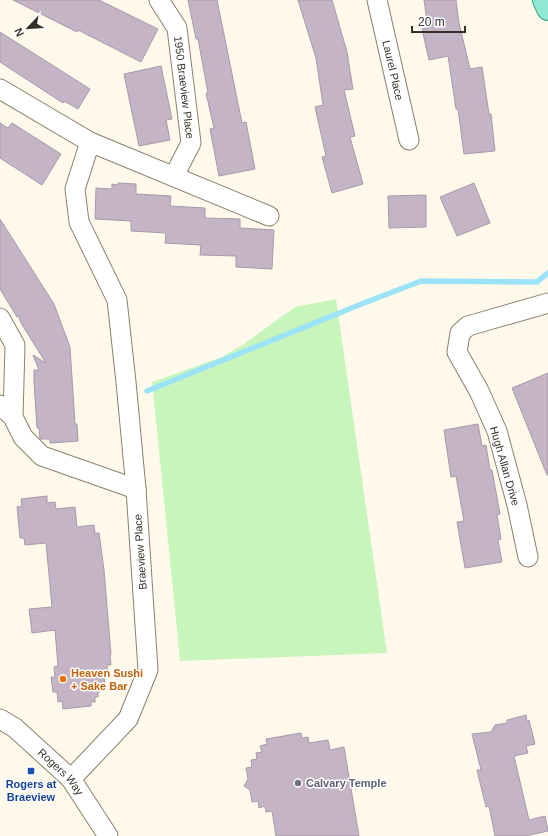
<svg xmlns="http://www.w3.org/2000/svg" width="548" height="836" viewBox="0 0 548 836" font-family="Arial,sans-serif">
  <rect width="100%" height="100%" fill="#fef9eb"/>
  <path fill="#c8f5bc" d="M 336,299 L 387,653 L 180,661 L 152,382 L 222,357 L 244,344 L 295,307 Z"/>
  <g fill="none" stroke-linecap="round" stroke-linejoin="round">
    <path stroke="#9ce3f8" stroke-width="5.5" d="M 147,391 L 364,303 L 421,281 L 537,282 L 548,273"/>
  </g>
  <g fill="#c4b4c6" stroke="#a999aa">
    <path d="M 13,0 L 99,0 L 158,29 L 141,62 L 78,30 L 77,32 Z"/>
    <path d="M 188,0 L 217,0 L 242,123 L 246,122 L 255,169 L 219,176 L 210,129 L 214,128 L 206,93 L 208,93 L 198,39 L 196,39 Z"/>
    <path d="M 298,0 L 332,0 L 347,52 L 353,89 L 344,90 L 355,136 L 350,137 L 363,184 L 332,193 L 322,157 L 326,156 L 315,107 L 323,105 L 316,58 Z"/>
    <path d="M 424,0 L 456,0 L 459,23 L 470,69 L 482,67 L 489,114 L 491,114 L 495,151 L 464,154 L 458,109 L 456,109 L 448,56 L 429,60 L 422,29 L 428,28 Z"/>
    <path d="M 0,32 L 90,89 L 78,109 L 64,101 L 63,103 L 0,62 Z"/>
    <path d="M 161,66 L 172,119 L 166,120 L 170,140 L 139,146 L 124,74 Z"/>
    <path d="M 0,123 L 8,128 L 12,123 L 61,154 L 42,185 L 0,158 Z"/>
    <path d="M 118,183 L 136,184 L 136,194 L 171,196 L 170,206 L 205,208 L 205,218 L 240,219 L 240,228 L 274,230 L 272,269 L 236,267 L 236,256 L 200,255 L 201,245 L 165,243 L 166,233 L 131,231 L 131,221 L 95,219 L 96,188 L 112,189 L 112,184 L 117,185 Z"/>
    <path d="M 474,183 L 490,223 L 457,236 L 440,197 Z"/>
    <path d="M 426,195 L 426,227 L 389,228 L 388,196 Z"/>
    <path d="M 0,219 L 54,304 L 70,347 L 75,424 L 77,424 L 78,441 L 50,443 L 50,439 L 40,439 L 39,428 L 37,428 L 34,382 L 34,370 L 39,370 L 33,355 L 46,363 L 21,323 L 18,315 L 17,317 L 0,289 Z"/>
    <path d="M 548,373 L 548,475 L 547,475 L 512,388 Z"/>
    <path d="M 478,424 L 482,446 L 486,445 L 490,470 L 492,470 L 500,514 L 497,515 L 501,539 L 498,540 L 502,562 L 465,568 L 457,522 L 464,521 L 456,476 L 451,477 L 444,430 Z"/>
    <path d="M 47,496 L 47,503 L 55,502 L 56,509 L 75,507 L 77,527 L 94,525 L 95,533 L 99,533 L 104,570 L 111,655 L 110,655 L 111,665 L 107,665 L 108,675 L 104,676 L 105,685 L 100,686 L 100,692 L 98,692 L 98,697 L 95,697 L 95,702 L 91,702 L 91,706 L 63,709 L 62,701 L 58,702 L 57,692 L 53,692 L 51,677 L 55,677 L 54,667 L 58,666 L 55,630 L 32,633 L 29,609 L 52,607 L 46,543 L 25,545 L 24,538 L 20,538 L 17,507 L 22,506 L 21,499 Z"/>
    <path d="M 526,715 L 527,721 L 529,720 L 535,744 L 526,746 L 528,753 L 514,756 L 529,820 L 545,816 L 548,831 L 526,836 L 495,836 L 489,806 L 486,807 L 477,770 L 481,770 L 472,734 L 491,732 L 495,725 L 507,723 L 507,720 Z"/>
    <path d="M 301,733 L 302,738 L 308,737 L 309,743 L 328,740 L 330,750 L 344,747 L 359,836 L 276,836 L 272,811 L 266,812 L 265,806 L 259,808 L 258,801 L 252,802 L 250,790 L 244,786 L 248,779 L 246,768 L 252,767 L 251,760 L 257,759 L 256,753 L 262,752 L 260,746 L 267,744 L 266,739 Z"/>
  </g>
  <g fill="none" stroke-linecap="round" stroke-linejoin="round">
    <g stroke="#88816c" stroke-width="21">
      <g id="minor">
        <path id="s1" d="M 159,0 L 177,28 L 191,143 L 174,176"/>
        <path id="s2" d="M 377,0 L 409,140"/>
        <path d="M 0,89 L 90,142 L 269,216"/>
        <path d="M 0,318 L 15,345 L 13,417"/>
        <path d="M 0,405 L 13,417 L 23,437 L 42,456 L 136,489"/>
        <path d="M 528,557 L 517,505 L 497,431 L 479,391 L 457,352 L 460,333 L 468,326 L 548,303"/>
        <path id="s3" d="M 0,719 L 15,728 L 71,779 L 108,836"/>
        <path d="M 71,779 L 128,719 L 148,670 L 136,489 L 126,382 L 117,300 L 79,222 L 75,189 L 90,142"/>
      </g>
    </g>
    <g stroke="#3e9e84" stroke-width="24">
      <path id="major" d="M 544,0 L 548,9"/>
    </g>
    <use href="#minor" stroke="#fff" stroke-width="19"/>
    <use href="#major" stroke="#8ee8d3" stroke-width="22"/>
  </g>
  <circle fill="#e8710a" stroke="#fff" stroke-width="1.5" cx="63" cy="679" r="4"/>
  <rect fill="#1a4fb4" stroke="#fff" stroke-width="1.5" x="27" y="767" width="8" height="8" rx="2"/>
  <circle fill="#6b7280" stroke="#fff" stroke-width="1.5" cx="298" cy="783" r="4"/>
  <g text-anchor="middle" stroke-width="3" stroke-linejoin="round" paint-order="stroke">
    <g font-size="11" fill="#353129" stroke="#fff">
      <text dy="4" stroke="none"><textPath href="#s2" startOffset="72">Laurel Place</textPath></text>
      <text dy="4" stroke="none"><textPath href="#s1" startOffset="93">1950 Braeview Place</textPath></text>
      <text transform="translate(505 466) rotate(74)" y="4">Hugh Allan Drive</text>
      <text transform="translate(140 552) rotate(-94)" y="4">Braeview Place</text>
      <text dy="4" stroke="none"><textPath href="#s3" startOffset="81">Rogers Way</textPath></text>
    </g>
    <g font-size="11" font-weight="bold" fill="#c56008" stroke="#fff" text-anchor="start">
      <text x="71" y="677">Heaven Sushi<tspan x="71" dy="13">+ Sake Bar</tspan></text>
    </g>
    <g font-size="11" font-weight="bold" fill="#5b616d" stroke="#fff" text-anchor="start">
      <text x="306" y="787">Calvary Temple</text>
    </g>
    <g font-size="11" font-weight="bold" fill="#164399" stroke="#fff">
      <text x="31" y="788">Rogers at<tspan x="31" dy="13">Braeview</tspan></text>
    </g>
  </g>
  <g transform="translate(28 28) rotate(245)" stroke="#ffffff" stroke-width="3" paint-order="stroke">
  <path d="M0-3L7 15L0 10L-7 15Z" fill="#353129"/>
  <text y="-6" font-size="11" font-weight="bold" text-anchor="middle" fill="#353129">N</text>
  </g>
  <path d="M412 26v6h53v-6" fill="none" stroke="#353129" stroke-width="2"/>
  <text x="418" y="26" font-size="12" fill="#353129" stroke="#ffffff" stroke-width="3" paint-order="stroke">20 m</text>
</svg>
